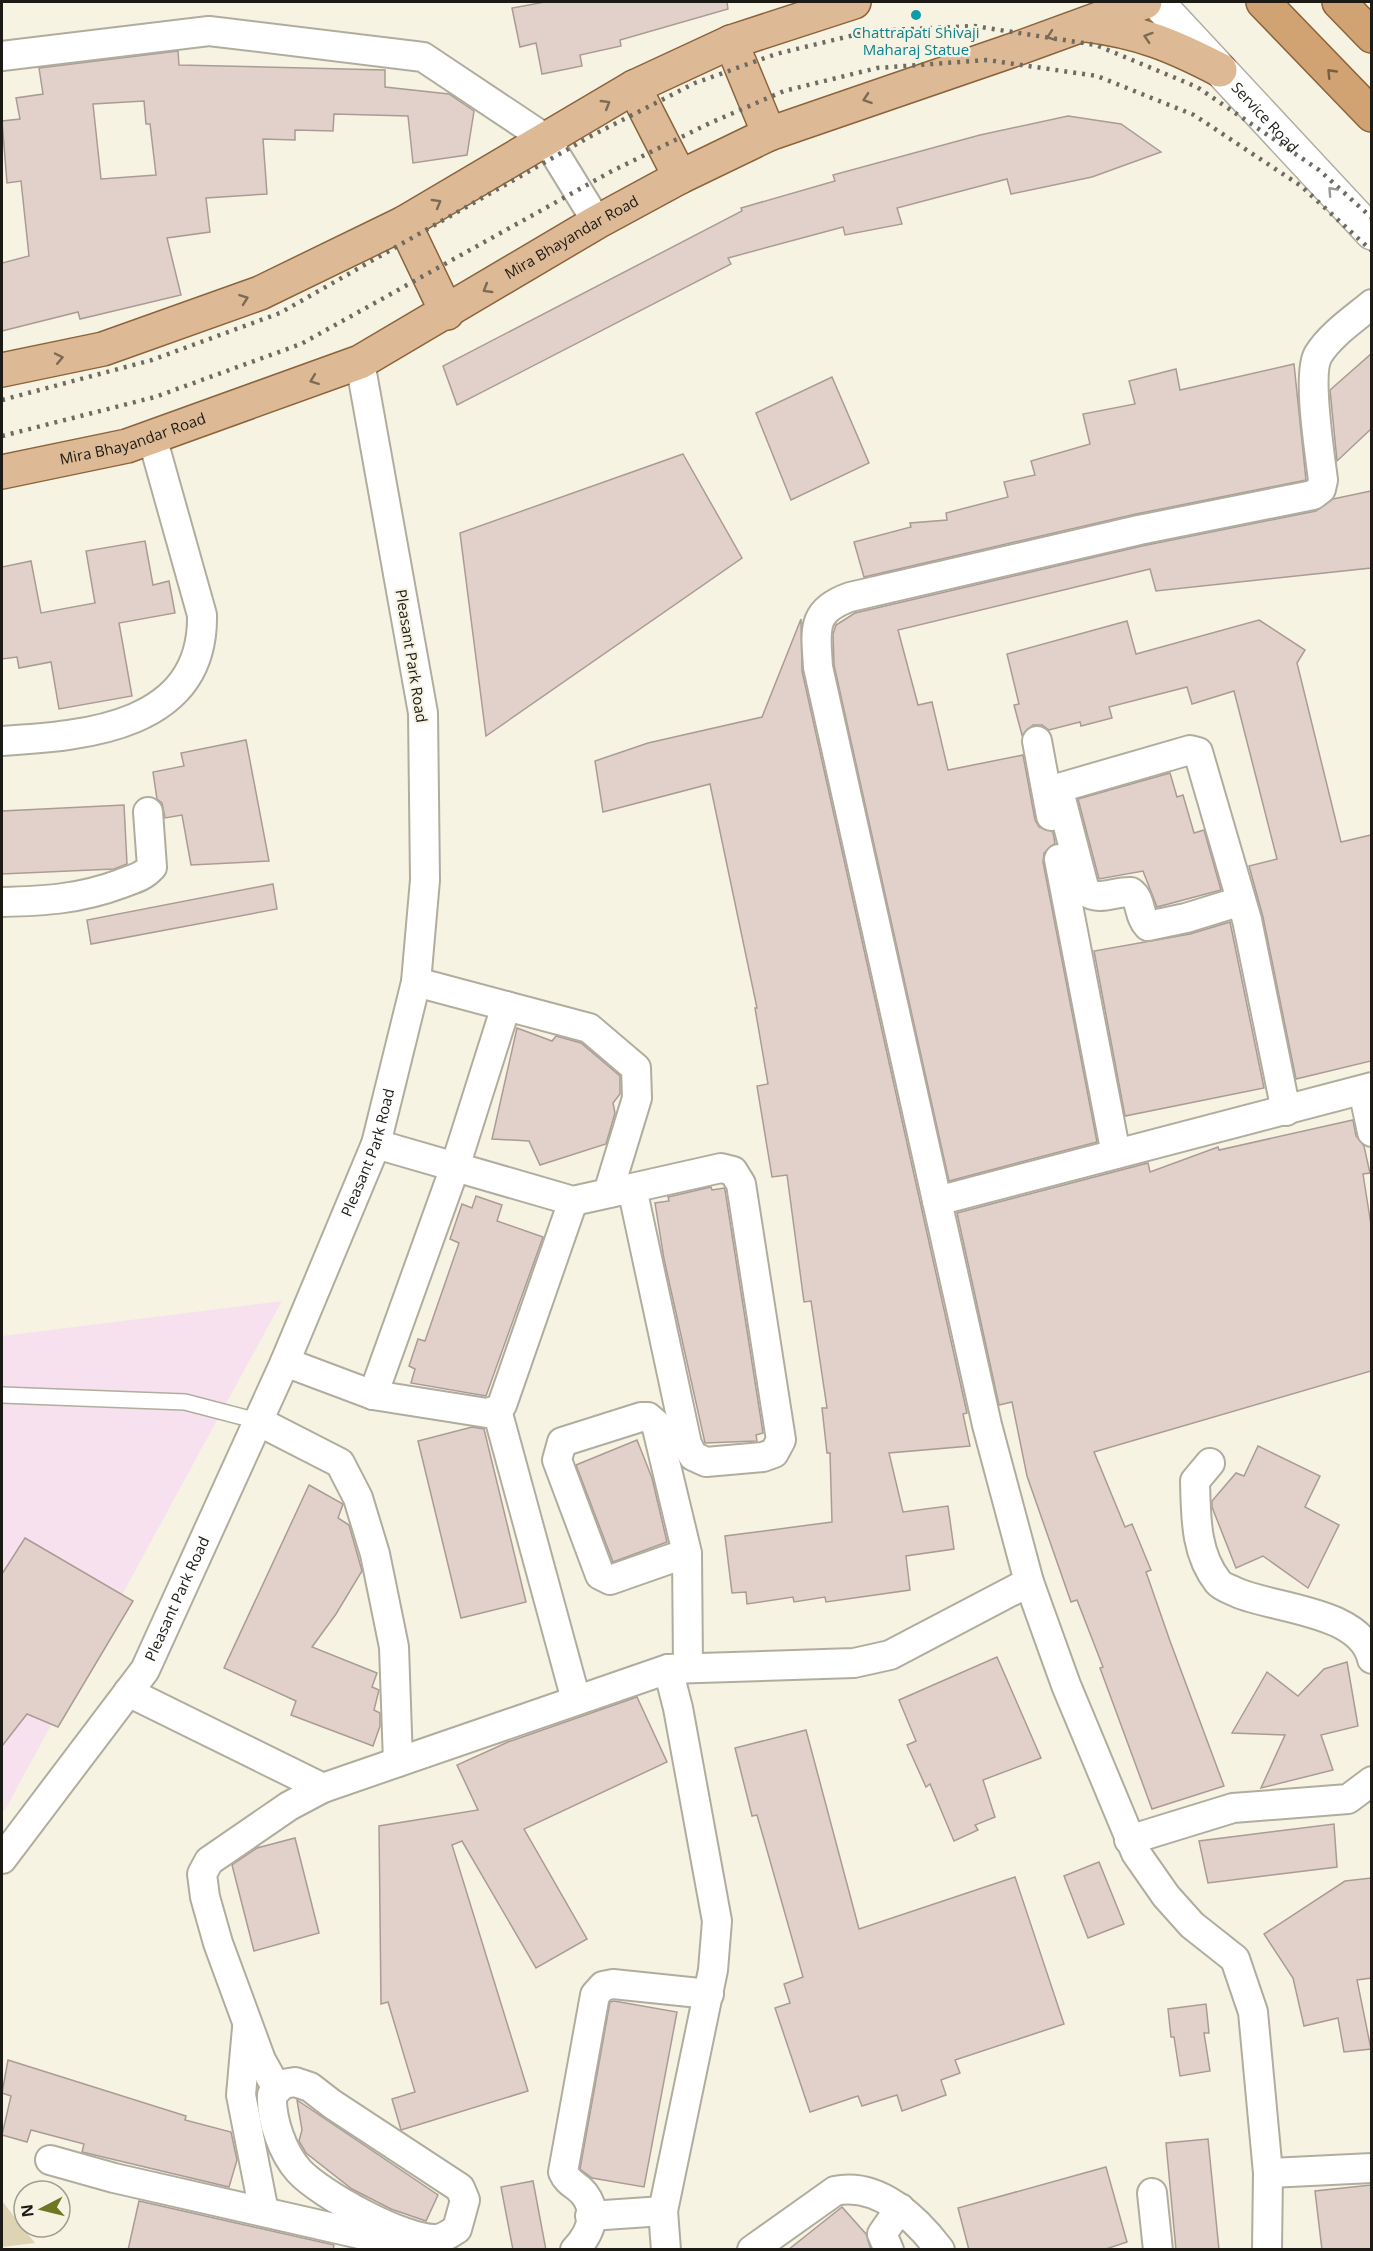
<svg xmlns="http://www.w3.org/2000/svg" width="1373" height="2251" viewBox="0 0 1373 2251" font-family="'Open Sans',sans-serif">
  <rect width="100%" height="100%" fill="#f7f3e3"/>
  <path fill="#f7e1ef" d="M 282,1301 L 5,1810 L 2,1811 L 2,1336 Z"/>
  <path fill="#ded4b4" d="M 2,2201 L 35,2243 L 2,2247 Z"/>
  <g fill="#e2d1cb" stroke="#ab9b95" stroke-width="1.5" fill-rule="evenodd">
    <path d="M 545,2 L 727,2 L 728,9 L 620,40 L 621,46 L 580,55 L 582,66 L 542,74 L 536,43 L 520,47 L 512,8 Z"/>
    <path d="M 178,51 L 179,65 L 385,70 L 385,87 L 449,94 L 474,111 L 467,155 L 413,163 L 408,116 L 334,114 L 333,131 L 295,130 L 295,140 L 263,139 L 267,194 L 206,198 L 210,232 L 167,238 L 181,295 L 80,319 L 78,312 L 2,331 L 2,263 L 29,256 L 21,181 L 7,183 L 2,121 L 20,119 L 16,98 L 43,94 L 39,68 ZM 144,101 L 146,124 L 150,124 L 156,175 L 101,179 L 93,104 Z"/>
    <path d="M 1068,116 L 1121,124 L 1161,152 L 1092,177 L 1011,194 L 1007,179 L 897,208 L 902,224 L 845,235 L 843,227 L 728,258 L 731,264 L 457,405 L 443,366 L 742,211 L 741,208 L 835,181 L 833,175 L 980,135 Z"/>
    <path d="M 1371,354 L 1371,429 L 1337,461 L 1330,390 Z"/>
    <path d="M 1294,364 L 1306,480 L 1136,514 L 864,577 L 854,542 L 911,527 L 910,523 L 947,520 L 946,513 L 1008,497 L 1004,482 L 1035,475 L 1031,461 L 1090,444 L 1083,414 L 1135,404 L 1129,381 L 1176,369 L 1180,390 Z"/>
    <path d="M 832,377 L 869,463 L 791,500 L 756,413 Z"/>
    <path d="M 683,454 L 742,558 L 486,736 L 460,533 Z"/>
    <path d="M 1371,491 L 1371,568 L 1156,591 L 1150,569 L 898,630 L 918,705 L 932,702 L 948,770 L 1023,755 L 1035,820 L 1039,827 L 1053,832 L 1055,843 L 1044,853 L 1043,862 L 1097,1142 L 949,1181 L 834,665 L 833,634 L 836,625 L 855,613 L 1142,546 L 1316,511 L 1333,499 Z"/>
    <path d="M 145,541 L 153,585 L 169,581 L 175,613 L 119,623 L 132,696 L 59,709 L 51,662 L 19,668 L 17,657 L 2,659 L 2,567 L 31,561 L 41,613 L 95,603 L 86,551 Z"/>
    <path d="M 801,619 L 802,671 L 967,1413 L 963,1414 L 970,1446 L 889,1453 L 903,1512 L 948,1506 L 954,1549 L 906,1556 L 910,1590 L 826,1602 L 825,1597 L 794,1602 L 793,1597 L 747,1604 L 746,1592 L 732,1593 L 725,1536 L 832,1522 L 830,1453 L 827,1453 L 822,1408 L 827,1408 L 811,1301 L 804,1302 L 787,1175 L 772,1177 L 757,1086 L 768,1084 L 755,1008 L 757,1008 L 710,784 L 603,812 L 595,761 L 648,743 L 762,717 Z"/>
    <path d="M 1259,620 L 1305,650 L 1297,663 L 1341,842 L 1371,835 L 1371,1061 L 1296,1079 L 1263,917 L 1249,866 L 1277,859 L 1234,691 L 1192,704 L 1187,687 L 1109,707 L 1112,718 L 1081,726 L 1080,722 L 1049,730 L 1042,725 L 1033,725 L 1022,735 L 1014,705 L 1019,704 L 1007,654 L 1127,621 L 1136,654 Z"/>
    <path d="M 246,740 L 269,861 L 191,865 L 182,815 L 165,818 L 162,803 L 157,799 L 153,772 L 184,766 L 181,753 Z"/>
    <path d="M 1170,773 L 1177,797 L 1183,795 L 1194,833 L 1204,830 L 1221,890 L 1157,907 L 1143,871 L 1099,879 L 1078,799 Z"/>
    <path d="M 124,805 L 127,864 L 114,869 L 2,874 L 2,811 Z"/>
    <path d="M 273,884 L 277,909 L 91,944 L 87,920 Z"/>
    <path d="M 1230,922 L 1264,1088 L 1125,1116 L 1094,951 L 1190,934 Z"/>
    <path d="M 517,1028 L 552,1041 L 556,1036 L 581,1043 L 620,1076 L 620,1094 L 613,1103 L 615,1113 L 606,1144 L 540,1165 L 529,1141 L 492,1139 Z"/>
    <path d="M 1353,1120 L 1356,1136 L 1364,1146 L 1370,1173 L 1363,1174 L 1371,1225 L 1371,1371 L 1094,1452 L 1125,1527 L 1132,1524 L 1151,1570 L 1146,1572 L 1170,1641 L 1224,1786 L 1152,1809 L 1100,1668 L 1103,1667 L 1077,1600 L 1071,1602 L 1027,1476 L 1012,1402 L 999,1405 L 957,1213 L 1148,1163 L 1150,1172 L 1218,1147 L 1219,1150 Z"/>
    <path d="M 711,1187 L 712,1190 L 724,1188 L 725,1190 L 763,1433 L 756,1435 L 757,1441 L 705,1443 L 664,1259 L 655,1203 L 669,1201 L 668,1197 Z"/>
    <path d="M 476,1196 L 502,1205 L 497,1221 L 543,1237 L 486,1396 L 411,1383 L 415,1369 L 409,1366 L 418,1339 L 425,1341 L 459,1243 L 450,1239 L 462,1204 L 472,1208 Z"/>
    <path d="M 472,1427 L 484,1429 L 526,1602 L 461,1618 L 418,1441 Z"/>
    <path d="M 637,1440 L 652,1478 L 667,1542 L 613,1562 L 576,1465 Z"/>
    <path d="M 1258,1446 L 1320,1476 L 1305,1507 L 1339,1525 L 1308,1588 L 1263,1556 L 1236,1568 L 1212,1507 L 1212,1501 L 1236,1473 L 1244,1476 Z"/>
    <path d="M 309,1485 L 343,1504 L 338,1518 L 349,1525 L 362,1571 L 336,1614 L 312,1647 L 377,1673 L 372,1687 L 379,1690 L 374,1710 L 380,1713 L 380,1726 L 373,1746 L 291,1715 L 296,1701 L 224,1668 Z"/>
    <path d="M 25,1538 L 133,1601 L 58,1727 L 27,1714 L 2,1746 L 2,1574 Z"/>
    <path d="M 997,1657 L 1041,1758 L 983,1780 L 995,1817 L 975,1825 L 978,1830 L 954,1841 L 930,1784 L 926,1787 L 907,1745 L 916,1741 L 899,1700 Z"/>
    <path d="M 1347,1662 L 1358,1726 L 1321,1735 L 1333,1770 L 1261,1788 L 1285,1735 L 1232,1733 L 1267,1672 L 1298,1696 L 1324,1669 Z"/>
    <path d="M 637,1697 L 667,1762 L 524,1829 L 587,1939 L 536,1968 L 462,1841 L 452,1845 L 528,2091 L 401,2130 L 392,2099 L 415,2092 L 388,2002 L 381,2004 L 379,1826 L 478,1810 L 457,1765 L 508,1742 Z"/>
    <path d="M 806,1730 L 859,1929 L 1015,1877 L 1064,2024 L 955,2060 L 960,2073 L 941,2080 L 946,2095 L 902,2111 L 897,2095 L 862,2106 L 858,2096 L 810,2112 L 775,2008 L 790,2003 L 784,1984 L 803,1977 L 757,1815 L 752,1816 L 735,1748 Z"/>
    <path d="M 1334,1824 L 1337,1867 L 1208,1883 L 1199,1841 Z"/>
    <path d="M 295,1838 L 319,1933 L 254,1951 L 232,1865 L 257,1848 Z"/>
    <path d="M 1099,1862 L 1124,1924 L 1088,1938 L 1064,1876 Z"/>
    <path d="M 1371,1878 L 1371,1978 L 1357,1980 L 1371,2049 L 1344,2052 L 1338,2018 L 1304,2026 L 1293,1978 L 1264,1934 L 1345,1881 Z"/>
    <path d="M 614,2001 L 677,2012 L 644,2187 L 592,2178 L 580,2169 L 610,2002 Z"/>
    <path d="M 1206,2004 L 1209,2033 L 1204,2033 L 1210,2071 L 1180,2076 L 1174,2037 L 1171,2037 L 1168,2009 Z"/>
    <path d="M 8,2060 L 186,2116 L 185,2120 L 231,2132 L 237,2160 L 229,2187 L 82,2152 L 84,2144 L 31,2130 L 27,2142 L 2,2135 L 11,2096 L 2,2093 Z"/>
    <path d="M 297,2100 L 438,2195 L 426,2221 L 391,2209 L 352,2189 L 306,2153 L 299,2141 L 302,2130 Z"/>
    <path d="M 1208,2139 L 1219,2250 L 1176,2250 L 1166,2143 Z"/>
    <path d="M 1106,2167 L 1127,2242 L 1103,2250 L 969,2250 L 958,2208 Z"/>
    <path d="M 533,2181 L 546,2250 L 513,2250 L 501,2187 Z"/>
    <path d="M 1371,2185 L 1371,2250 L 1322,2250 L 1315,2191 Z"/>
    <path d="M 139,2201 L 334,2245 L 333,2250 L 128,2250 Z"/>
    <path d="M 842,2207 L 866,2234 L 871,2250 L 788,2250 Z"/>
  </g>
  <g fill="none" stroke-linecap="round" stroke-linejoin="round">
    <g stroke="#b1ad9e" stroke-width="18">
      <path id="service" d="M 2,1395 L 185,1402 L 258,1421"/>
    </g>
    <g stroke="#b1ad9e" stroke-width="32">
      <g id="minor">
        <path d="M 2,56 L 209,31 L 423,57 L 546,139 L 597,222"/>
        <path d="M 2,741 C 86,736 204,727 202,615 L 152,437"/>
        <path d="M 1037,741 L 1051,816"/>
        <path d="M 1059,859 L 1116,1154"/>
        <path d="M 1241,901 L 1186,918 L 1148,926 C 1138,916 1142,900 1131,892 C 1115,891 1099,902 1085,891 L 1059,791 L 1062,787 L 1190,750 L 1198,752 L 1247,920 L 1286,1111"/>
        <path d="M 2,902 C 44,901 80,899 120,884 C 133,879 143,877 152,867 L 148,812"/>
        <path d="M 416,982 L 506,1006"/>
        <path d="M 1363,1090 L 1372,1132"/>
        <path d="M 376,1144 L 573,1201 L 632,1188 L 687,1444 L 693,1456 L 706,1462 L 763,1457 L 774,1453 L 781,1440 L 741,1184 L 733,1171 L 721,1168 L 632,1188"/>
        <path d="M 937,1201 L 1372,1087"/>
        <path d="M 285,1362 L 373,1395 L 487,1413 L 497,1410 L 502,1405 L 573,1201"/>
        <path d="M 373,1395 L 455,1167 L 506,1006 L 589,1028 L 636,1068 L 637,1098 L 608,1193"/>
        <path d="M 497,1410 L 576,1700"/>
        <path d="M 258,1421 L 340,1463 L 358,1498 L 375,1554 L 394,1647 L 398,1762"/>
        <path d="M 1210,1463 L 1195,1481 C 1196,1516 1195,1553 1218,1582 C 1222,1587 1232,1590 1238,1593 C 1276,1609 1361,1611 1372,1659"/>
        <path d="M 687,1553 L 610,1580 L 600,1575 L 557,1460 L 562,1442 L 641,1417 L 648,1417 L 656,1424 L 687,1553 L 688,1666"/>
        <path d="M 128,1692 L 323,1788"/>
        <path d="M 1129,1840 L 1233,1808 L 1348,1799 L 1372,1781"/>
        <path id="s1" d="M 2,1859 L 145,1670 L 285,1362 L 376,1144 L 416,982 L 425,880 L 423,713 L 360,362"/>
        <path d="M 247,2028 L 241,2095 L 264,2212"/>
        <path d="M 295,2082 L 310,2087 L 332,2104 L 460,2188 L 465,2200 L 457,2229 C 451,2233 444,2238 437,2239 C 405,2241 320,2194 299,2171 C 282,2152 271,2119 272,2095 L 283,2084 Z"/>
        <path d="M 277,2089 L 261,2060 L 218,1943 L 205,1897 L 202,1874 L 209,1861 L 289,1806 L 323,1788 L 668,1669 L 854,1663 L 890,1655 L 1029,1582"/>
        <path d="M 50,2160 L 114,2178 L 360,2234 L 395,2250"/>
        <path d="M 1268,2173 L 1372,2168"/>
        <path d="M 1152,2193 L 1158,2250"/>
        <path d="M 590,2216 L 663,2211"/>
        <path d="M 575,2250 C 589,2235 599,2214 585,2195 C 578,2185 568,2184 563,2172 L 595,1995 L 603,1986 L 613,1984 L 709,1994"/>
        <path d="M 666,2250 L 663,2211 L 713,1970 L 717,1921 L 678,1708 L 668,1669"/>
        <path d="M 752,2250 L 835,2191 C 878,2182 916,2218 940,2250"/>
        <path d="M 889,2250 L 882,2234 L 900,2208"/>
        <path d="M 1267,2250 L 1268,2173 L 1253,2012 L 1235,1959 L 1192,1925 L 1166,1896 L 1136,1853 L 1066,1685 L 1029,1582 L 987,1425 L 818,667 C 816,631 810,611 850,597 L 1139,530 L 1313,495 L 1321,489 L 1323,480 C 1320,455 1307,375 1318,355 C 1330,335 1354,319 1372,304"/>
      </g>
    </g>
    <g stroke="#b1ad9e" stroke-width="36">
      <g id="secondary">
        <path id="s2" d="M 1157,2 L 1372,233"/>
      </g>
    </g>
    <g stroke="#8b643b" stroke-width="36">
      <g id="primary">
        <path d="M 1086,25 C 1140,32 1172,45 1220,70"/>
        <path d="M 731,42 L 769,134"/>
        <path d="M 634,87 L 680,177"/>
        <path d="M 404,223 L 447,313"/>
        <path d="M 2,370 L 103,349 L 260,293 L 404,223 L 634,87 L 731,42 L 854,2"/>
        <path id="s3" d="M 2,472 L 127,446 L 360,362 L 597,222 L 680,177 L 769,134 L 1019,48 L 1145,2"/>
      </g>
    </g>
    <g stroke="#8b643b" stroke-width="36">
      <g id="trunk">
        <path d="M 1263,2 L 1372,115"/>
        <path d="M 1339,2 L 1372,36"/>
      </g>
    </g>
    <use href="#service" stroke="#fff" stroke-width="15"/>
    <use href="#minor" stroke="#fff" stroke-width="28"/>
    <use href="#secondary" stroke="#fff" stroke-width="33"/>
    <use href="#primary" stroke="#ddba95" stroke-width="33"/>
    <use href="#trunk" stroke="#d2a372" stroke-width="33"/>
    <g stroke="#6e6b62" stroke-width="4.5" stroke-dasharray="3 6" stroke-linecap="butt">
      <path d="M 2,400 L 152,360 L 280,313 L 591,136 L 695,83 L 776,54 L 871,31 L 974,26 L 1096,45 L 1197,87 L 1319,170 L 1372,218"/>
      <path d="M 2,436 L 155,397 L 301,344 L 612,171 L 710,123 L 784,91 L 877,68 L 987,60 L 1097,76 L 1194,115 L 1301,186 L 1372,251"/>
    </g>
  </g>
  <defs><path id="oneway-chevron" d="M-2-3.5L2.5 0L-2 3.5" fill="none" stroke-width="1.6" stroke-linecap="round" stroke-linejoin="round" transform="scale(1.5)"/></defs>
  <g stroke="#7c6a55">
    <use href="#oneway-chevron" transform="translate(1051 36) rotate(160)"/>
    <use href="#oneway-chevron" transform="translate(1148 37) rotate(-162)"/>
    <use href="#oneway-chevron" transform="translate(867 99) rotate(161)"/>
    <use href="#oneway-chevron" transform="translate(606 104) rotate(-31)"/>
    <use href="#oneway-chevron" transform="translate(437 203) rotate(-30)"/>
    <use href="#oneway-chevron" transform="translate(487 289) rotate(149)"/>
    <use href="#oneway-chevron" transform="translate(244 299) rotate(-20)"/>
    <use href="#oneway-chevron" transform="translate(59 358) rotate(-12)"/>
    <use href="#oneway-chevron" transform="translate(314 380) rotate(159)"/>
  </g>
  <use stroke="#775e44" href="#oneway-chevron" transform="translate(1331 73) rotate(-134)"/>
  <use stroke="#999896" href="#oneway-chevron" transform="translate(1332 191) rotate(-133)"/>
  <circle fill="#0f9aa8" stroke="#f7f3e3" stroke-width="2" cx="916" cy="15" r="6"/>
  <g text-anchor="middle" stroke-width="4.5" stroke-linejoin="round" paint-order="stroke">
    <g font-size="15" fill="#0d838f" stroke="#f7f3e3">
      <text x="916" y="38">Chattrapati Shivaji<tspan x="916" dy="17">Maharaj Statue</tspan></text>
    </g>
    <g font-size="15" fill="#1c1a15" stroke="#f7f3e3">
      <text dy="5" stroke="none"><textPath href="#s2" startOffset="158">Service Road</textPath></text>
      <text dy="5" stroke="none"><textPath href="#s3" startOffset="621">Mira Bhayandar Road</textPath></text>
      <text dy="5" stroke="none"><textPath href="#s3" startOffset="135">Mira Bhayandar Road</textPath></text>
      <text transform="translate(411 656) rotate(81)" y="5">Pleasant Park Road</text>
      <text dy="5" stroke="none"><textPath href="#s1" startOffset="801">Pleasant Park Road</textPath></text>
      <text dy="5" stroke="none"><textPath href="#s1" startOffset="315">Pleasant Park Road</textPath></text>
    </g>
  </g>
  <rect width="1373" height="2251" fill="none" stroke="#1c1a15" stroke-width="6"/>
  <g transform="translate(42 2209) rotate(263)"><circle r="28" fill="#f7f3e3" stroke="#9f9c91" stroke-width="1.5"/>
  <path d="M0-4.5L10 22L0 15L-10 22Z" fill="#6e7823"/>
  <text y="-9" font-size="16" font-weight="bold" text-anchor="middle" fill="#1c1a15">N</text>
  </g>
</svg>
